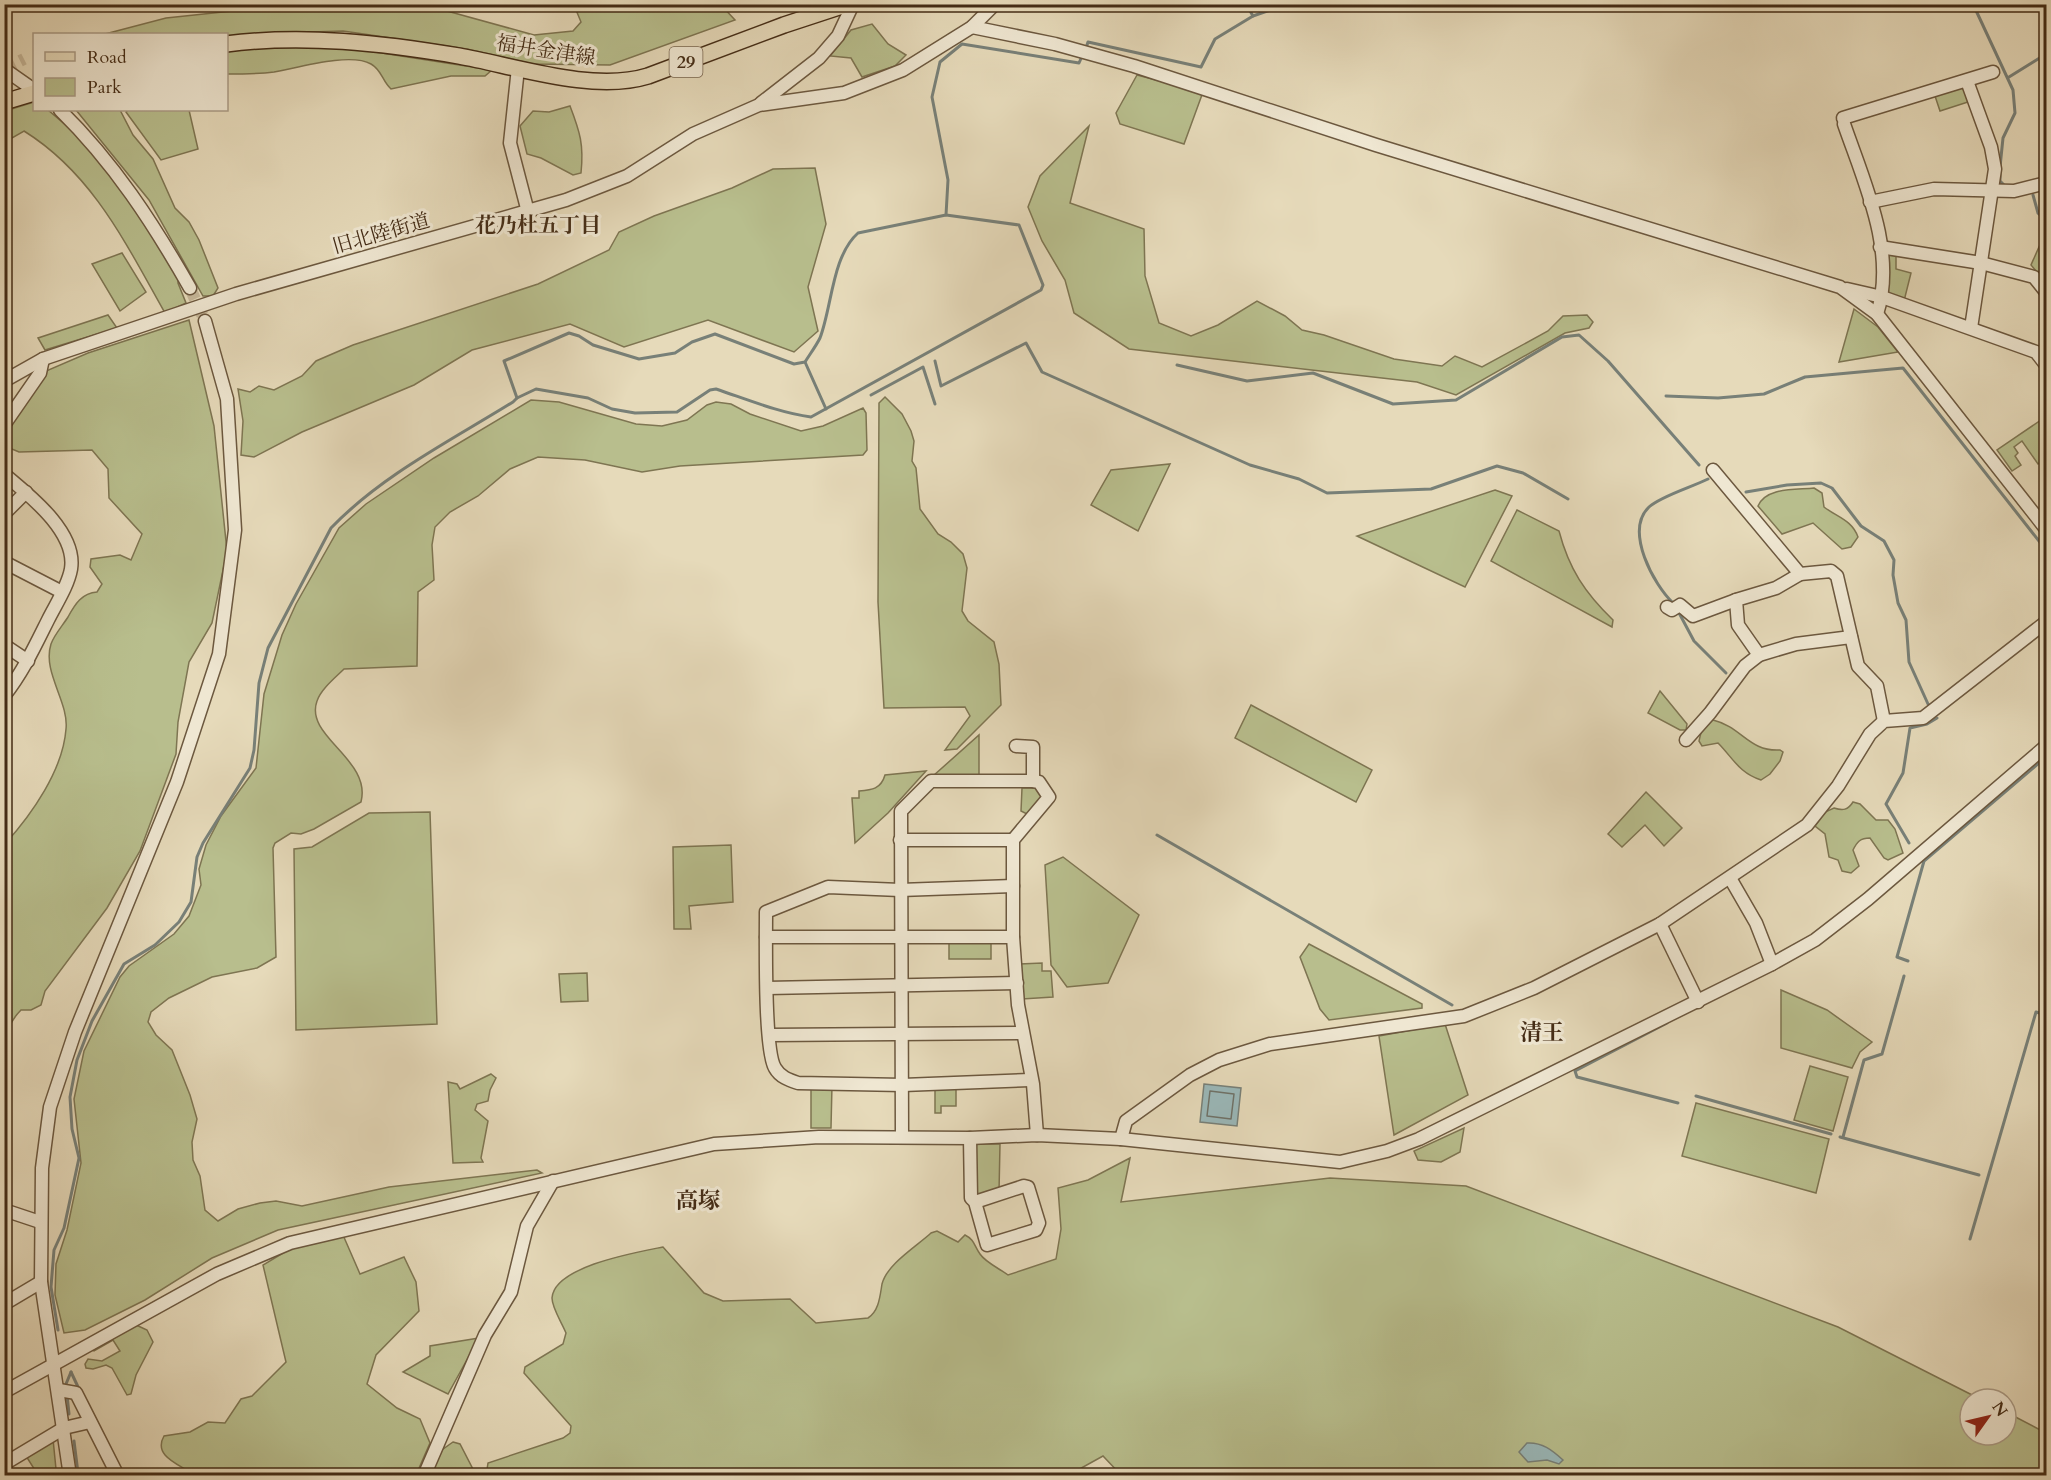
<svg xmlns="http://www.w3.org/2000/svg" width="2051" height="1480" viewBox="0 0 2051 1480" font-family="Cardo,'Noto Serif JP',serif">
  <rect width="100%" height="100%" fill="#e6daba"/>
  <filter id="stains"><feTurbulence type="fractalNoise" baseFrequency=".00333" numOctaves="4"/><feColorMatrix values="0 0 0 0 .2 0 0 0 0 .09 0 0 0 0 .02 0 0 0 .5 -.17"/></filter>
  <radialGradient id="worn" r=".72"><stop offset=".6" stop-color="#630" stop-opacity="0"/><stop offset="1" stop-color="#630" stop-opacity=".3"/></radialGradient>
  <g fill="#b8be8d" stroke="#7e7552" stroke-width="1.5">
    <path d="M 298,4 L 408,5 L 447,11 L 534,35 L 573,31 L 581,22 L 574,5 L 721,5 L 735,20 L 610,65 L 533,64 L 467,49 L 343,31 L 249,34 L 227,38 L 226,34 L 105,34 L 166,18 Z"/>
    <path d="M 872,24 L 888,44 L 906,55 L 895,66 L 862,77 L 851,58 L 830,56 L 851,30 Z"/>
    <path d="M 262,46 L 314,46 L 362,50 L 492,70 L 485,76 L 451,76 L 391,89 C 382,81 382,70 371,64 C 350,52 297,68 274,72 C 258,74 242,74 227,74 L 227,51 Z"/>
    <path d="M 1137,75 L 1203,92 L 1184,144 L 1120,124 L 1116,113 Z"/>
    <path d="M 1965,83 L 1971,101 L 1940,111 L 1934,93 Z"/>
    <path d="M 34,102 L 34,110 L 48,110 L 81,138 L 108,170 L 178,273 L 178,283 L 186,303 L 165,313 C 126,244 93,174 24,131 L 5,142 L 5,111 Z"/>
    <path d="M 570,106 C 580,132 584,145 581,173 L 573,175 L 541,158 L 527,154 L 520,126 L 533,111 L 549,112 Z"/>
    <path d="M 76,110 L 120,110 L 133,135 L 153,159 L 175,208 L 189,222 L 199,240 L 218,288 L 213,296 L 203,296 L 149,200 Z"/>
    <path d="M 128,110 L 189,110 L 198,149 L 161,160 L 126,112 Z"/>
    <path d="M 1089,126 L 1070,203 L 1144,229 L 1145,276 L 1159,323 L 1191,336 L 1218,325 L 1257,301 L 1285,316 L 1302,330 L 1324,335 L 1394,359 L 1442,366 L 1455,356 L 1482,367 L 1548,331 L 1563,316 L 1587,315 L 1593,322 L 1589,328 L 1565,333 L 1456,395 L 1417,382 L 1129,349 L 1074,313 L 1065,280 L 1042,241 L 1028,207 L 1040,176 Z"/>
    <path d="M 815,168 L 826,224 L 808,287 L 818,331 L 794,352 L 708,320 L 624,347 L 570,324 L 472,350 L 414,385 L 302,432 L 254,457 L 241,455 L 243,421 L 238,389 L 250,392 L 259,386 L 274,390 L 302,376 L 316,361 L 353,345 L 538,284 L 609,250 L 619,232 L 654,216 L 732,188 L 773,169 Z"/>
    <path d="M 2046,231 L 2046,283 L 2031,265 Z"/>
    <path d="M 122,253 L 146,292 L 120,311 L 92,264 Z"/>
    <path d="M 1889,253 L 1896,253 L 1896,269 L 1911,273 L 1904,301 L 1886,292 L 1886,255 Z"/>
    <path d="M 1854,309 L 1878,327 L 1898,352 L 1839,362 Z"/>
    <path d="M 108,315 L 117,328 L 45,350 L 38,338 Z"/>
    <path d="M 189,320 L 214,426 L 227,551 L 212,623 L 189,662 L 178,722 L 176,754 L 140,851 L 107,908 L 45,991 L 41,1005 L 31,1010 L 21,1010 C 8,1023 7,1033 5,1050 L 5,844 C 32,814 63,770 66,729 C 69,702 42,672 51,644 C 54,635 63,625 68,617 C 75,604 82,593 97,592 L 102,584 L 90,567 L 91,559 L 120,555 L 131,560 L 142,534 L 109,498 L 108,469 L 92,450 L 19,452 L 7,447 L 5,435 L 33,387 L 46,371 L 88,353 Z"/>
    <path d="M 885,397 L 902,414 L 911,431 L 914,441 L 912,461 L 916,468 L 920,509 L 938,534 L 951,542 L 963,554 L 967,568 L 962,611 L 968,621 L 994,642 L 999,664 L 1001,705 L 957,749 L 945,750 L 970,716 L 965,707 L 884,708 L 878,602 L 879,403 Z"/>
    <path d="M 531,400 L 559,402 L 636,424 L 662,426 L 687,420 L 707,405 L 716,402 L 731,404 L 750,414 L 801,431 L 823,426 L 863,408 L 866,413 L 867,450 L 863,455 L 680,466 L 642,472 L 585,460 L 538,457 L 510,469 L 478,496 L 450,512 L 435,527 L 432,545 L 434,580 L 418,592 L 417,666 L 344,669 C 335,678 321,689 317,701 C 304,737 372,759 361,802 L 314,829 L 301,834 L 291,833 L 275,843 L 273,848 L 276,957 L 257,968 L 212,977 L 169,998 L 151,1012 L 148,1022 L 156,1035 L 172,1050 L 190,1095 L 197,1119 L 192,1142 L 193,1160 L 200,1176 L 205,1210 L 218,1221 L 238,1209 L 260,1203 L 276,1201 L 302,1206 L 389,1187 L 537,1170 L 542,1173 L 278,1230 L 212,1258 L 145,1300 L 85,1330 L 64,1333 L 55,1295 L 56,1264 L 67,1230 L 81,1163 L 74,1099 L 84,1051 L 120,977 L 129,966 L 174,934 L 189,916 L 201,885 L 199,869 L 206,845 L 221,816 L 256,768 L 264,694 L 282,635 L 296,604 L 339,528 L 366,504 L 434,458 Z"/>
    <path d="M 2041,420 L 2046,428 L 2046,458 L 2038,464 L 2022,441 L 2014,447 L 2018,453 L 2015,456 L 2021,465 L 2012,471 L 1997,450 Z"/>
    <path d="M 1170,464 L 1138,531 L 1091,505 L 1111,470 Z"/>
    <path d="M 1814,488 L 1822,493 L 1824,507 C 1837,517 1852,520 1858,537 L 1851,547 L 1842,549 L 1813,523 L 1782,534 L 1758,506 C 1766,487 1796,490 1814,488 Z"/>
    <path d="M 1495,490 L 1512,496 L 1465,587 L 1357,536 Z"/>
    <path d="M 1517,510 L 1559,531 C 1569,569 1585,593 1613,620 L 1612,627 L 1491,561 Z"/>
    <path d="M 1660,691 L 1687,724 L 1686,730 L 1680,730 L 1648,713 Z"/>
    <path d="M 1251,705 L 1372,770 L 1356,802 L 1235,738 Z"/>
    <path d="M 1713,720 C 1742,727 1749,752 1780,750 L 1783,752 L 1780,761 L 1770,774 L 1761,780 C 1739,773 1733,758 1718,743 L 1702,746 L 1699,741 L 1702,728 Z"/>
    <path d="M 979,735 L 979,776 L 933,776 Z"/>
    <path d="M 926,771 L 888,813 L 855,843 L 852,798 L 859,798 L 859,791 C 872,790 881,789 885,775 Z"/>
    <path d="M 1022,788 L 1039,788 L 1043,794 L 1029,815 L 1021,811 Z"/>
    <path d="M 1646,792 L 1682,828 L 1664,846 L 1645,825 L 1622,847 L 1608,834 Z"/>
    <path d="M 1853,802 L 1860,804 L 1876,820 L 1888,820 L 1895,829 L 1903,853 L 1888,860 L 1884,858 L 1870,838 C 1860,838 1857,842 1853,850 L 1859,866 L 1851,873 L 1842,871 L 1838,860 L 1829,857 L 1825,834 L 1815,826 L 1825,812 L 1834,808 C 1843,811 1848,810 1853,802 Z"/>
    <path d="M 430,812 L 437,1024 L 296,1030 L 294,849 L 312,847 L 369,813 Z"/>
    <path d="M 731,845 L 733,902 L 689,906 L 691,929 L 674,929 L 673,847 Z"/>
    <path d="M 1063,857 L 1139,915 L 1108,983 L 1067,987 L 1051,965 L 1045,865 Z"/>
    <path d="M 949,939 L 991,940 L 991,959 L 949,959 Z"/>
    <path d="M 1309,944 L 1422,1004 L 1422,1008 L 1329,1020 L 1320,1009 L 1300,957 Z"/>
    <path d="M 1042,963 L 1042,971 L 1051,971 L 1053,997 L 1022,999 L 1020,964 Z"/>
    <path d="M 587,973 L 588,1001 L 561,1002 L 559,974 Z"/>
    <path d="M 1781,990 L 1827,1010 L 1872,1042 L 1860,1052 L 1852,1068 L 1781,1048 Z"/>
    <path d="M 1445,1024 L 1468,1095 L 1394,1135 L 1379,1036 Z"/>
    <path d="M 1810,1066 L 1848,1077 L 1833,1131 L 1794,1120 Z"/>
    <path d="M 491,1074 L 496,1078 L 490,1090 L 488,1101 L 477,1104 L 475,1110 L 488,1121 L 481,1158 L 483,1162 L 453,1163 L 448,1082 L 457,1084 L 460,1089 Z"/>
    <path d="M 811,1085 L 832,1085 L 831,1128 L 811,1128 Z"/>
    <path d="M 935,1088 L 956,1088 L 956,1106 L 941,1106 L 941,1113 L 935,1113 Z"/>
    <path d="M 1696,1103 L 1829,1139 L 1816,1193 L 1682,1156 Z"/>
    <path d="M 1464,1128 L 1460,1152 L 1441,1162 L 1418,1160 L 1414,1151 Z"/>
    <path d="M 977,1144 L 1000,1144 L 999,1192 L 980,1198 L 974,1193 L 974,1147 Z"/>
    <path d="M 1130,1158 L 1121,1202 L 1330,1178 L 1466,1186 L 1838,1327 L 1980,1399 L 1970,1399 L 1970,1435 L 2006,1435 L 2006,1412 L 2046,1433 L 2046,1476 L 1122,1476 L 1103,1456 L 1067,1476 L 486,1476 L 488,1463 L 563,1438 L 570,1433 L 571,1426 L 524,1373 L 525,1367 L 563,1344 L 566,1333 C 562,1323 552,1308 552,1298 C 554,1266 638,1252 663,1247 L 704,1293 L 723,1301 L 790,1299 L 816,1323 L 868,1318 C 879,1311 880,1296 882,1284 C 887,1264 917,1246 931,1233 L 937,1231 L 958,1242 L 965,1235 C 975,1240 974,1246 980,1254 C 985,1262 1000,1269 1008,1275 L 1056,1259 L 1061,1229 L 1058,1188 L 1088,1180 Z"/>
    <path d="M 343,1235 L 360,1274 L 404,1257 L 416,1282 L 419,1311 L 376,1355 L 367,1384 L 397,1408 L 420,1419 L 430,1443 L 416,1475 L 194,1475 C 182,1465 152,1457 164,1436 L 190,1432 L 208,1422 L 225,1423 L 241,1399 L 252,1396 L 286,1362 L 263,1265 L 288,1250 Z"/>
    <path d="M 134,1324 L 147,1330 L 153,1342 L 136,1375 L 131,1394 L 127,1395 L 112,1368 L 106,1365 L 93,1369 L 86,1368 L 85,1364 L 88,1359 L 102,1361 L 120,1351 L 113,1340 L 94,1351 L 92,1350 Z"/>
    <path d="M 479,1338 L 448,1394 L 403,1372 L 430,1356 L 430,1346 Z"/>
    <path d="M 53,1439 L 56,1469 L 45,1475 L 38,1475 L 26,1456 Z"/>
    <path d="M 453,1442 L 460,1444 L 476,1475 L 428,1476 L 439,1452 Z"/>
  </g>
  <g fill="#9ab8b9" stroke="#788078" stroke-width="1.5">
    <path d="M 1204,1084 L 1241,1088 L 1237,1126 L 1200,1122 Z"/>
    <path d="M 1527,1443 C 1542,1442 1552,1450 1563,1460 L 1559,1464 L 1547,1460 L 1528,1462 L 1519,1452 Z"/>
  </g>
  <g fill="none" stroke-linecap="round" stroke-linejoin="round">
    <path stroke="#6f7268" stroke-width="1.5" d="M 1210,1091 L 1234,1094 L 1231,1119 L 1207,1116 Z"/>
    <g stroke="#788078" stroke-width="3">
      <path d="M 1246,4 L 1253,16"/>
      <path d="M 1973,4 L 2013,90 L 2015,113 L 2003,138 L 2000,167"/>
      <path d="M 1086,48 L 1088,42 L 1201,67 L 1215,39 L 1253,16 L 1287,4"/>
      <path d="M 2009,77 L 2046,54"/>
      <path d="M 2000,174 L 2000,181 L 2004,185"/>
      <path d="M 2033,195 L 2038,213 L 2046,220"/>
      <path d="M 935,361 L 941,386 L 1026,343 L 1042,372 L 1250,465 L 1299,479 L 1327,493 L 1431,489 L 1497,466 L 1523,473 L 1568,499"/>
      <path d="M 805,362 L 826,409"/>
      <path d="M 1177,365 L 1247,381 L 1313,373 L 1393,404 L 1456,400 L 1562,337 L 1579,335 L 1608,361 L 1699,465"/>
      <path d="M 871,395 L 923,367 L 935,404"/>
      <path d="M 1666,396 L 1718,398 L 1764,394 L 1805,377 L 1903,368 L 2046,550"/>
      <path d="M 517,398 L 536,389 L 588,398 L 612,409 L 635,413 L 677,412 L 710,390 L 716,389 C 746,399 780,413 811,417 L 1041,290 L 1043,285 L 1019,225 L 946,215"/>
      <path d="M 1746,492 L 1787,485 L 1821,483 L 1832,488 L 1861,526 L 1884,541 L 1894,560 L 1893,575 L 1898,603 L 1906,620 L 1909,662 L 1928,704"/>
      <path d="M 1673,603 C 1654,585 1624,531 1649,507 C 1661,496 1692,487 1708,479"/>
      <path d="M 1678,611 L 1694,641 L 1726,673"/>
      <path d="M 1157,835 L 1452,1005"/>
      <path d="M 1909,843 L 1886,804 L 1903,773 L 1910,728 L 1927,724 L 1937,718"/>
      <path d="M 1908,961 L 1897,957 L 1924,861 L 2046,757"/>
      <path d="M 1667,1023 L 1575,1071 L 1577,1077 L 1678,1103"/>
      <path d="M 1696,1096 L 1831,1134"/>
      <path d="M 1840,1137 L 1979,1175"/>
      <path d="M 1843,1137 L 1864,1060 L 1882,1054 L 1904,976"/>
      <path d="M 1970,1239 L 2036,1012 L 2046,1015"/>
      <path d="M 58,1330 L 51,1287 L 54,1250 L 64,1228 L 79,1158 L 72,1129 L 70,1097 L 77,1060 L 92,1021 L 124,964 L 155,945 L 179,922 L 191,902 L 197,857 L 203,843 L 250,768 L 254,750 L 259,683 L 268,648 L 331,528 C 382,475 452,440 513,402 L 517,398 L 504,361 L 569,333 L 579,336 L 593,345 L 639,359 L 675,353 L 692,342 L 715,334 L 794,364 L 805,362 C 810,354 816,346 820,338 C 832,307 832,256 858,233 L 946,215 L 948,180 L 932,97 L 940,62 L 962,44 L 1079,63 L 1083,54"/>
      <path d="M 71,1372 L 79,1389"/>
      <path d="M 66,1384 L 71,1372"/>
      <path d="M 67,1395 L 69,1414"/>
      <path d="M 74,1441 L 78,1473"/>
    </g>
    <g stroke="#c6b799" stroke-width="12" stroke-dasharray="12 6" stroke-linecap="butt">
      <path d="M 4,69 L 24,59"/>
      <path d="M 190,288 L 205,321"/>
    </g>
    <g stroke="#6c583f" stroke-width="15">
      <g id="minor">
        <path d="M 972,27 L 1055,44 L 1134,66 L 1376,145 L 1840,287 L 1877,314 L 2046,529"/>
        <path d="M 518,68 L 510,143 L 528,212"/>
        <path d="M 4,69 L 34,90"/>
        <path d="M 1967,81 L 1991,147 L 1995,169 L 1971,328"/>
        <path d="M 761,103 L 819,58 L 838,36 L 853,4"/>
        <path d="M 60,110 C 114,163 153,223 190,288"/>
        <path d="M 1843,118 L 1993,72"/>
        <path d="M 1844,124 C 1864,182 1897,252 1877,314"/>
        <path d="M 1870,202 L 1934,189 L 2014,191 L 2046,183"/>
        <path d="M 1880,247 L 1981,263 L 2034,277 L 2046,292"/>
        <path d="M 1847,289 L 1882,297 L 2036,352 L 2046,365"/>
        <path d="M 4,381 L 43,359 L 236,294 L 566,200 L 627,176 L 693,134 L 759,105 L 844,93 L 903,70 L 972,27 L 995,4"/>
        <path d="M 4,425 L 40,373 L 43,359"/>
        <path d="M 1713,470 L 1800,574 L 1831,571 L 1837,576 L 1858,666 L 1877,686 L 1884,721"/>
        <path d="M 4,474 C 29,495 77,532 71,569 C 68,586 56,604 48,620 C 35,646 23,672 4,696"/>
        <path d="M 4,514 L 26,492"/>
        <path d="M 4,562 L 62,592"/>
        <path d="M 1667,607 L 1672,610 L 1680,605 L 1693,616 L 1736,600"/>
        <path d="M 4,645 L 28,661"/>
        <path d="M 1759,655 L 1738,625 L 1736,600 L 1776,588 L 1800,574"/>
        <path d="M 1686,740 L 1710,713 L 1745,666 L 1759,655 L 1796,644 L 1851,637"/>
        <path d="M 1016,746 L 1033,747 L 1033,781"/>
        <path d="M 900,840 L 1013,840"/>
        <path d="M 1730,878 L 1756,923 L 1772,964"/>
        <path d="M 1013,886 L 900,890 L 828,887 L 766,912 C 766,940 764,1050 775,1068 C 780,1077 789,1080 798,1083 L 903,1085 L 1030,1080"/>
        <path d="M 1660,924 L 1698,1002"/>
        <path d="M 766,937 L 1013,937"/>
        <path d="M 767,988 L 1017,983"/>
        <path d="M 770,1035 L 1022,1033"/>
        <path d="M 902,1137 L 901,811 L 931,781 L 1033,781 L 1039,782 L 1049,797 L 1013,840 L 1013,937 L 1018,1005 L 1033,1084 L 1037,1135"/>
        <path d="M 970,1138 L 971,1198 L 975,1202 L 987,1245 L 1036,1230 L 1039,1223 L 1028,1187 L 1024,1186 L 975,1202"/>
        <path d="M 1121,1139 L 1126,1121 L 1190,1075 L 1219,1060 L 1270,1044 L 1464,1016 L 1534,988 L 1660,924 L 1807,825 L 1838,786 L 1870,734 L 1884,721 L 1923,718 L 2046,622"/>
        <path d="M 4,1210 L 40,1222"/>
        <path d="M 4,1304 L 41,1282"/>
        <path d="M 59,1390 L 76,1393 L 118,1476"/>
        <path d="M 4,1392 L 217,1274 L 290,1243 L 714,1144 L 819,1137 L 970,1138 L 1037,1135 L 1121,1139 L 1340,1162 L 1387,1151 L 1419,1139 L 1772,964 L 1815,940 L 1868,899 L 2046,746"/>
        <path d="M 4,1464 L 64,1428 L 90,1422"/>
        <path d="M 70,1476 L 41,1282 L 42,1168 L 50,1107 L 75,1032 L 177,782 L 219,654 L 235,530 L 227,399 L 205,321"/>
        <path d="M 424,1476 L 485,1335 L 511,1292 L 527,1226 L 553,1181"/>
      </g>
    </g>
    <g stroke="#442c16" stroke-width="18">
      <g id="major">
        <path d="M 226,44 C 304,34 382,43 459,56 C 515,66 593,93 648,76 L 784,25 L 848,4"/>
        <path d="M 4,102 L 34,93"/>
      </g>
    </g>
    <use href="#minor" stroke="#efe7d2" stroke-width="12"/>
    <use href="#major" stroke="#e6daba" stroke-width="15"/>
  </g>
  <g text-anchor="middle" stroke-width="6" stroke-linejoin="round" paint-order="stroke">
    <rect fill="#efe7d2" stroke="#77644e" stroke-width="1.5" x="669.5" y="47" width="33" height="30" rx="4.5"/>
    <g font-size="18" font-weight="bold" fill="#442c16">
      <text x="686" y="68">29</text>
    </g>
    <g font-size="20" fill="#442c16" stroke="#efe7d2">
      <text transform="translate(546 50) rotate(9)" y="7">福井金津線</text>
      <text transform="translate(381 233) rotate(-16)" y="7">旧北陸街道</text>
    </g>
    <g font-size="21" font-weight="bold" fill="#442c16" stroke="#efe7d2">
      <text x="538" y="232">花乃杜五丁目</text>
    </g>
    <g font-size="22" font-weight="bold" fill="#442c16" stroke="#efe7d2">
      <text x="1542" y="1040">清王</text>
      <text x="698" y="1208">高塚</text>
    </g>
  </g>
  <rect width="2051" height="1480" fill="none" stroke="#e6daba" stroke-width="24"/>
  <rect x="6" y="6" width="2039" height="1468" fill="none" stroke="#442c16" stroke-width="3"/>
  <rect x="12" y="12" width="2027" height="1456" fill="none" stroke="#442c16" stroke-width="1.5"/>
  <rect x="33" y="33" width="195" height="78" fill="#efe7d2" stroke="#ab9c87" stroke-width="1.5"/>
  <rect x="45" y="52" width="30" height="9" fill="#e6daba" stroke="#ab9c87" stroke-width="1.5"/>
  <text x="87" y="63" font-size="18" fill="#442c16">Road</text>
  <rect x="45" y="78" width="30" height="18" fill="#b8be8d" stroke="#ab9c87" stroke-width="1.5"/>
  <text x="87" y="93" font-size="18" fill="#442c16">Park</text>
  <g transform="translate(1988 1417) rotate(56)"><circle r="28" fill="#efe7d2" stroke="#ab9c87" stroke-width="1.5"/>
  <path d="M0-4.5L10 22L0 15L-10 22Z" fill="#8f2418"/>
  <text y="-9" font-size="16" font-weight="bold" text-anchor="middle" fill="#442c16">N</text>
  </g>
  <rect width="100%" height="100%" filter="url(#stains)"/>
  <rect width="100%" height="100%" fill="url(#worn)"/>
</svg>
